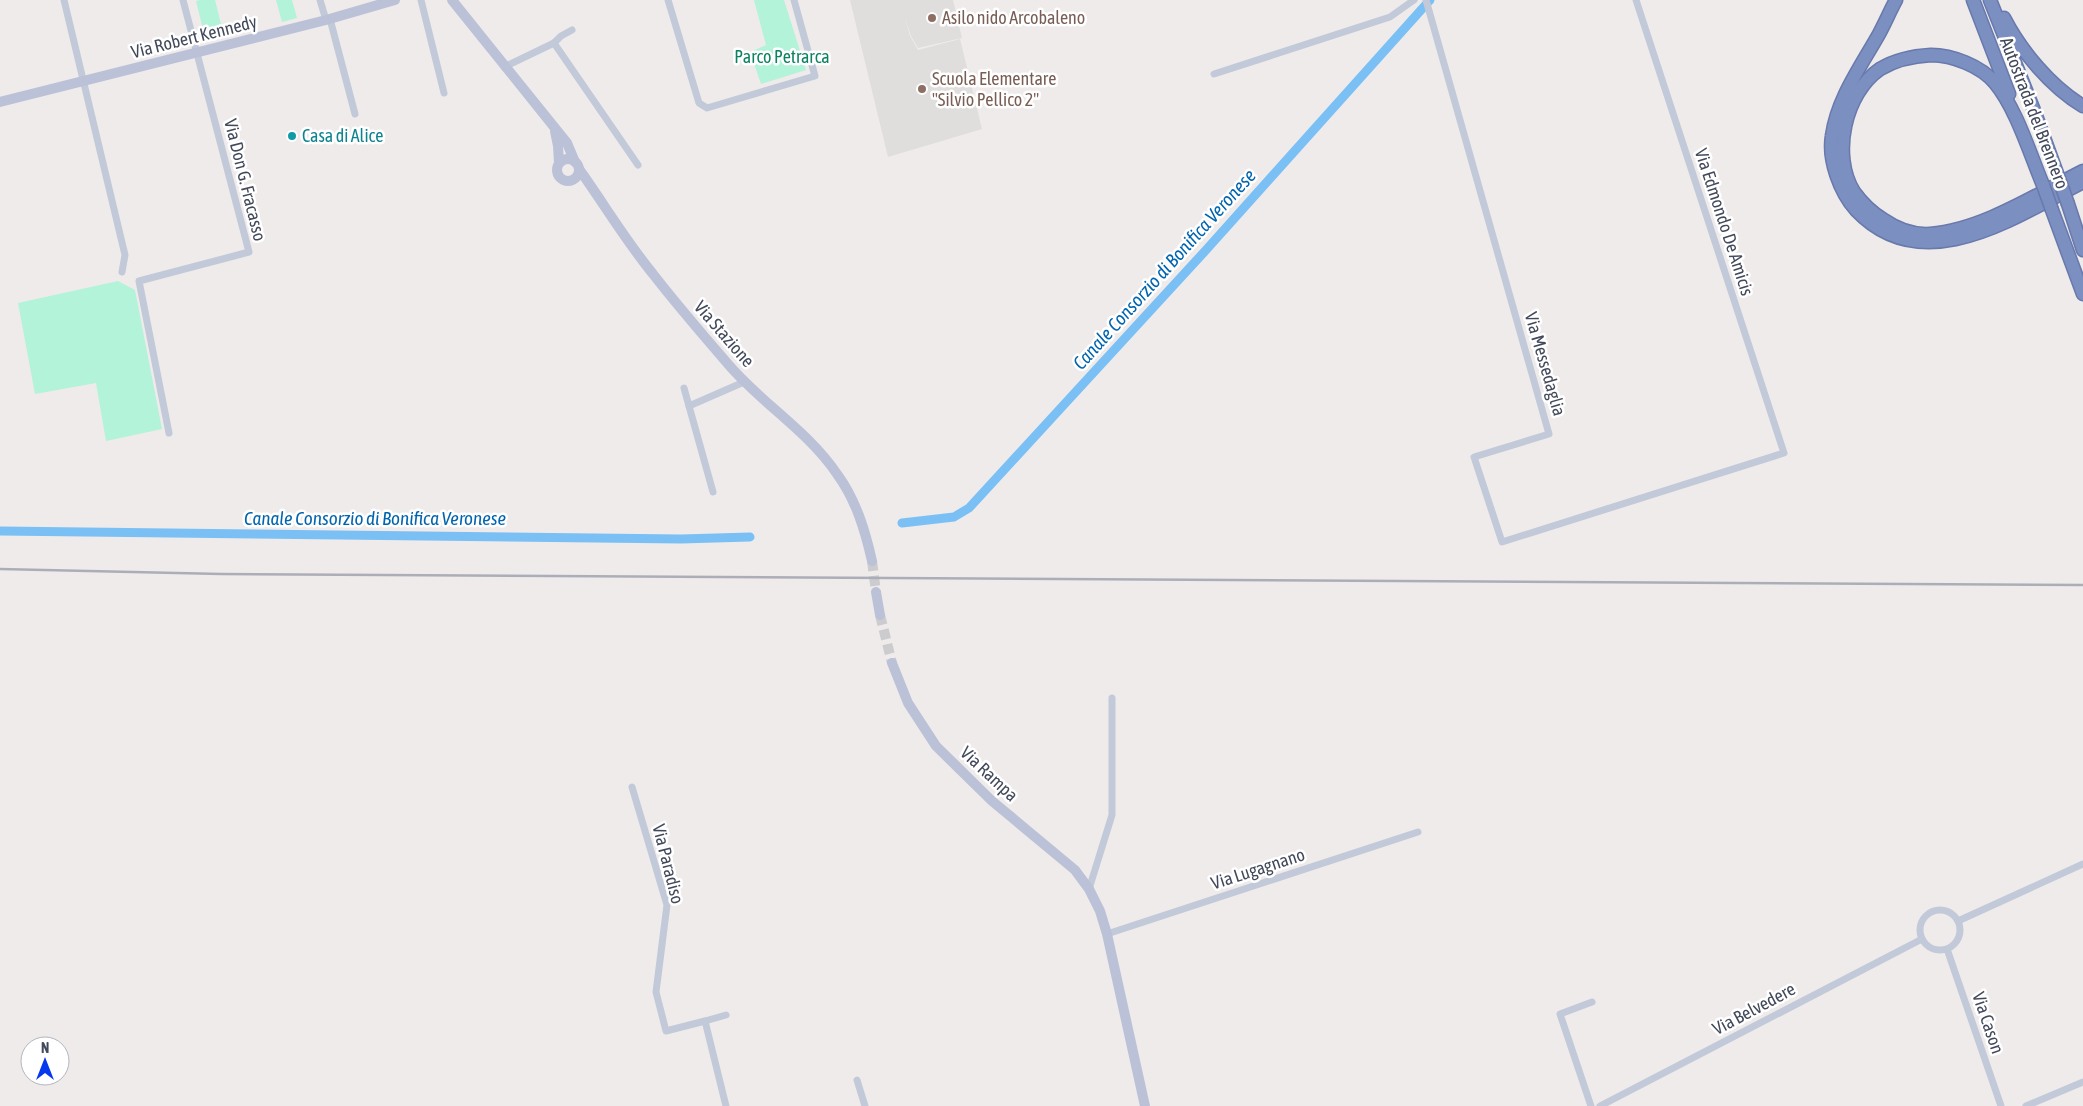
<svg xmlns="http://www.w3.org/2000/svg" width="2083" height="1106" viewBox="0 0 2083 1106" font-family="'Asap Condensed',sans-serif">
  <rect width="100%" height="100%" fill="#efebeb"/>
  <path fill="#e0dddd" d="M 850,0 L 953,0 L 962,38 L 918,48 L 911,36 L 905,18 L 910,36 L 918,50 L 960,39 L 982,129 L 888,157 Z"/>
  <g fill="#b2f3d9">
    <path d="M 200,0 L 215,0 L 224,36 L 206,41 L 196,1 Z"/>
    <path d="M 276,0 L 292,0 L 297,18 L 282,22 Z"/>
    <path d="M 754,0 L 784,0 L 806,70 L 761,84 L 750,52 L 766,45 Z"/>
    <path d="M 118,281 L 135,290 L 162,429 L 106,441 L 96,383 L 35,394 L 18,303 Z"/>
  </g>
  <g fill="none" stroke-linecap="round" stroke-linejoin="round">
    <g stroke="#7ac0f5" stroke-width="9">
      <path d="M 902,523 L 954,517 L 969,508 L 1206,250 L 1430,0"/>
      <path d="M 0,531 L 681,539 L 750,537"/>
    </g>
    <g stroke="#cccbce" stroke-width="10" stroke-dasharray="10 5" stroke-linecap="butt">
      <path d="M 872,561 L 876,592"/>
      <path d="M 880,615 L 892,663"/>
    </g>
    <g stroke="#6879ac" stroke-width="15">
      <g id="highway">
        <path d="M 1896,0 C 1890,11 1885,23 1879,34 C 1861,66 1837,99 1832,136 C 1828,160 1840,192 1856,210 C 1923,281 2015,217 2083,182"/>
        <path d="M 1973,0 L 2009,94"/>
        <path d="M 1990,0 L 2035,113 L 2058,176"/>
        <path d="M 2004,18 C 2021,51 2051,87 2083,106"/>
        <path d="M 2043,185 C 2030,154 2016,108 1995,83 C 1981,66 1952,55 1931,55 C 1913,56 1895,60 1880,69 C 1845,93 1831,155 1854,192 C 1862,203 1872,213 1884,220 C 1897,229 1914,235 1930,234 C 1982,230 2037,194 2083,171"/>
        <path d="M 2068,204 L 2083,250"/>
        <path d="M 2052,210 L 2083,294"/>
      </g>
    </g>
    <g stroke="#c2c9d8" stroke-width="7">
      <path d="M 64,0 L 125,255 L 122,272"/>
      <path d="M 320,0 L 326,20"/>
      <path d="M 421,0 L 444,93"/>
      <path d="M 668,0 L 699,103 L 707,108 L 815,76 L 794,0"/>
      <path d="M 1426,0 L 1549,434 L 1474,457 L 1502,542 L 1784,453 L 1636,0"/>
      <path d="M 330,19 L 355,114"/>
      <path d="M 554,43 L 561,36 L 572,30"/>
      <path d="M 504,67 L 554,43 L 638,165"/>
      <path d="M 1214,74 L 1390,17 L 1414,0"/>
      <path d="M 684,388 L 689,406"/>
      <path d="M 169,433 L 139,281 L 249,252 L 183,0"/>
      <path d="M 713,492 L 689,406 L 744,382"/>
      <path d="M 632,787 L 667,905 L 656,992 L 666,1031 L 705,1021 L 726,1106"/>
      <path d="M 1089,889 L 1112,815 L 1112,698"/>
      <circle cx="1940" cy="930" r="20"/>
      <path d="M 1958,921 L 2083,864"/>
      <path d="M 1107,934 L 1418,832"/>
      <path d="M 1947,949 L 2001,1106"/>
      <path d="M 705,1021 L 726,1015"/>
      <path d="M 857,1080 L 865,1106"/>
      <path d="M 1591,1106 L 1560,1014 L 1592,1002"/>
      <path d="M 1600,1106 L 1922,939"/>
      <path d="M 2026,1106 L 2083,1082"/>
    </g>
    <g stroke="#bbc2d7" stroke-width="10">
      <path d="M 452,0 L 567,143 L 575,162"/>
      <path d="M 0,102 L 326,20 L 395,0"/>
      <path d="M 555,131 L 558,146 L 559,163"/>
      <circle cx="568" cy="170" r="11"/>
      <path d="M 579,169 C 604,204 626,241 653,274 C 677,305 703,335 728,364 C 761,403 808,431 837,474 C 856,500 865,530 872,561"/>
      <path d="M 876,592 L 880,615"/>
      <path d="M 892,663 L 908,703 L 936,746 L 992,801 L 1075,870 L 1089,889 L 1100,911 L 1107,934 L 1145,1106"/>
    </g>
    <use href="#highway" stroke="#7c8fc1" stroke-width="12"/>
    <path stroke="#acaeb7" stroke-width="2.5" d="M 0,569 L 221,574 L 2083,585"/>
    <g stroke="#6879ac" stroke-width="15" stroke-linecap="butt">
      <g id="highway-bridge">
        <path d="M 2058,176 L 2068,204"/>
        <path d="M 2043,185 L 2052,210"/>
      </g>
    </g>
    <use href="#highway-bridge" stroke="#7c8fc1" stroke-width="12"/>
  </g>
  <g fill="#8d6e63" stroke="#fff" stroke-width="2">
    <circle cx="932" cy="18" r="5"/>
    <circle cx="922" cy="89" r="5"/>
  </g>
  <circle fill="#0f9aa8" stroke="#fff" stroke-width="2" cx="292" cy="136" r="5"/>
  <g text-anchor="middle" stroke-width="5" stroke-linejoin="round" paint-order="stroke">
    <g font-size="18" fill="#785e54" stroke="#fff" text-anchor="start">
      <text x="942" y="24">Asilo nido Arcobaleno</text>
      <text x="932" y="85">Scuola Elementare<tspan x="932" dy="21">"Silvio Pellico 2"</tspan></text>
    </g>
    <g font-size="18" fill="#42495a" stroke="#fff">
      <text transform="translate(194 37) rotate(-14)" y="6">Via Robert Kennedy</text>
      <text transform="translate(2034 113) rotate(69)" y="6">Autostrada del Brennero</text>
      <text transform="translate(245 180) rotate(76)" y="6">Via Don G. Fracasso</text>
      <text transform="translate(1724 222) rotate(72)" y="6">Via Edmondo De Amicis</text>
      <text transform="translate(724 334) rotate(49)" y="6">Via Stazione</text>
      <text transform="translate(1545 364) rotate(74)" y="6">Via Messedaglia</text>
      <text transform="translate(989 774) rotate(43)" y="6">Via Rampa</text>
      <text transform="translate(668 864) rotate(76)" y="6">Via Paradiso</text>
      <text transform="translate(1258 869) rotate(-18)" y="6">Via Lugagnano</text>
      <text transform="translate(1754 1009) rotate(-28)" y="6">Via Belvedere</text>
      <text transform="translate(1988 1023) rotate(71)" y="6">Via Cason</text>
    </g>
    <g font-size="18" fill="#0c8261" stroke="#fff">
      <text x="782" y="63">Parco Petrarca</text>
    </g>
    <g font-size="18" fill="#0d838f" stroke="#fff" text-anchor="start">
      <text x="302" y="142">Casa di Alice</text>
    </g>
    <g font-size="19" font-style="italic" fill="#0064af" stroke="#fff">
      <text transform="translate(1164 269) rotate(-48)" y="7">Canale Consorzio di Bonifica Veronese</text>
      <text x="375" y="525">Canale Consorzio di Bonifica Veronese</text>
    </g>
  </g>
  <g transform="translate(45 1061)"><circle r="24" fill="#ffffff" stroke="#b3b6bd"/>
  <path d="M0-4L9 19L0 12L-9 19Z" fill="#0638ee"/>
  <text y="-8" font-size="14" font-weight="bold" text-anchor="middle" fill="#42495a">N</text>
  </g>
</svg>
